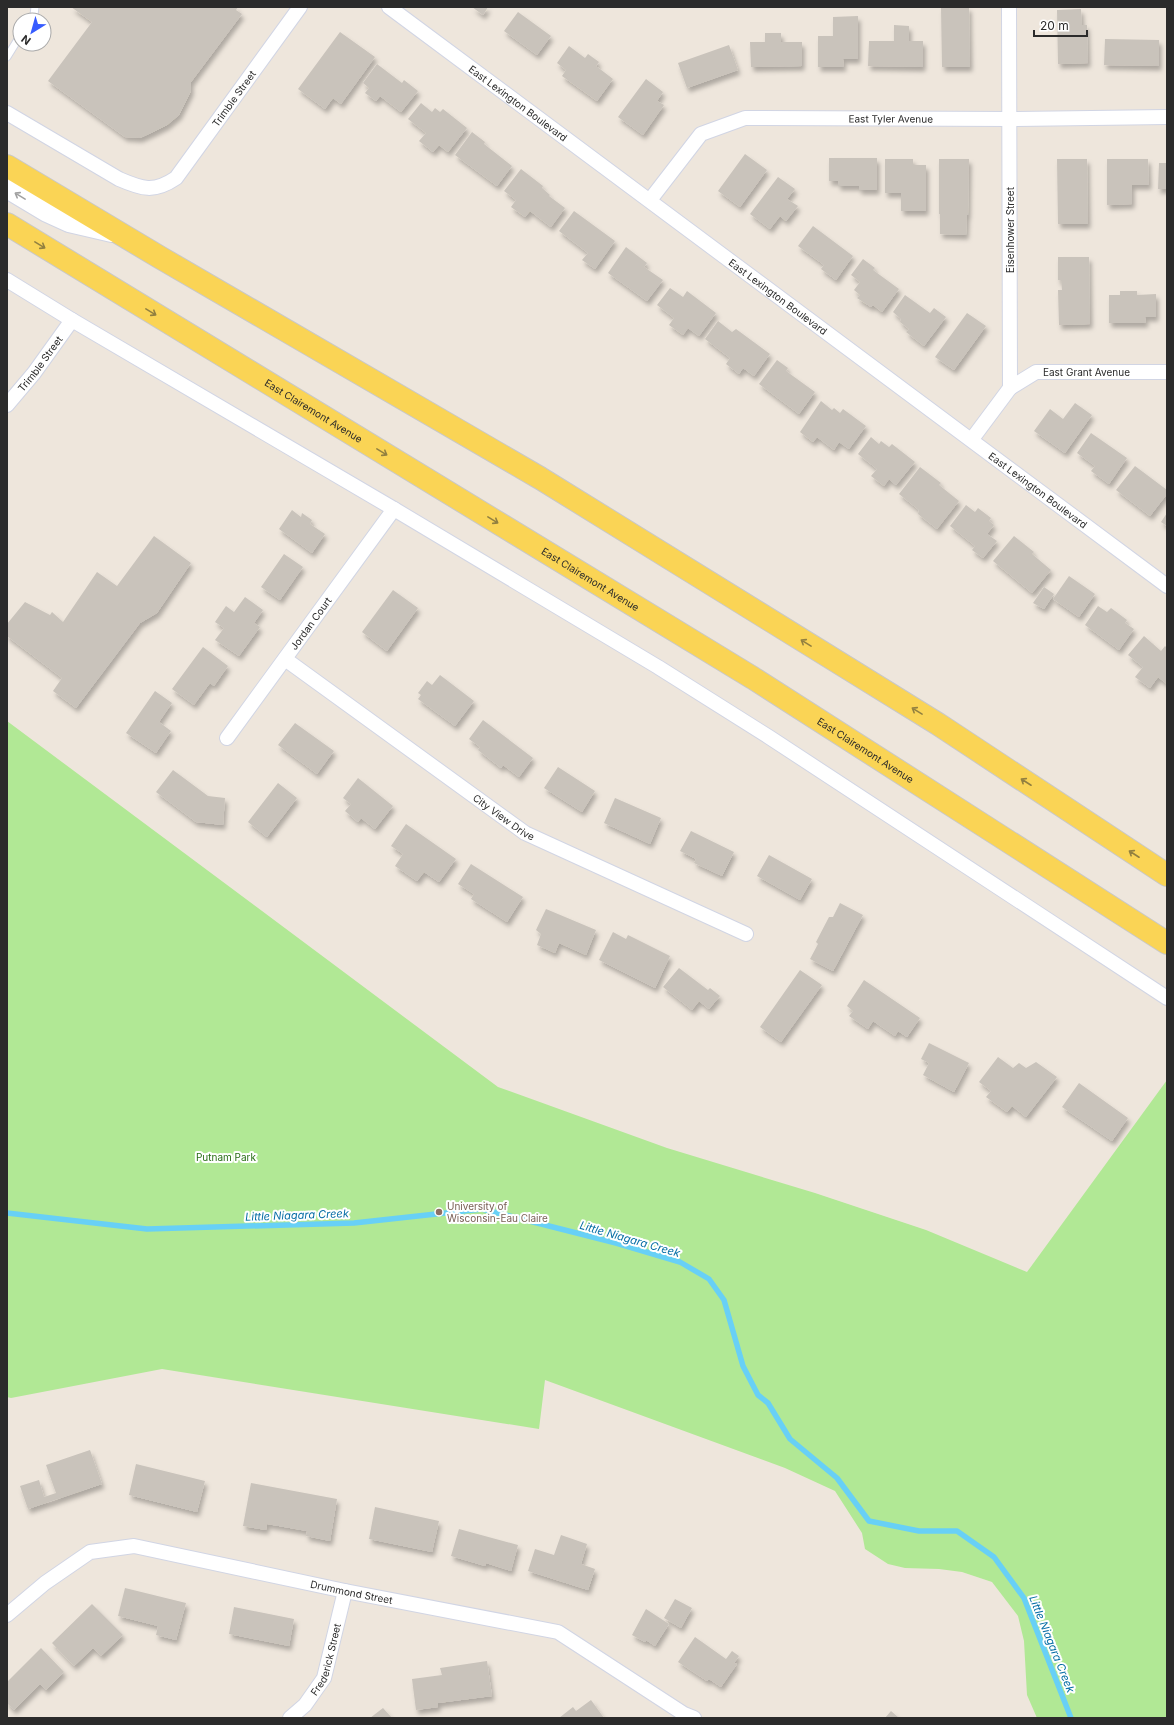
<svg xmlns="http://www.w3.org/2000/svg" width="1174" height="1725" viewBox="0 0 1174 1725" font-family="Inter,sans-serif">
  <style>
    .green { fill: #b1e895 }
    .lines { fill: none; stroke-linecap: round; stroke-linejoin: round }
    .stream { stroke: #68d0f6; stroke-width: 5.5 }
    .building { fill: #c9c3bb; filter: url(#shadow) }
    .lane-casing { stroke: #d1d5e4; stroke-width: 9 }
    .street-casing { stroke: #d1d5e4; stroke-width: 16 }
    .secondary-casing { stroke: #d1d5e4; stroke-width: 22 }
    .primary-casing { stroke: #c8c8c8; stroke-width: 24 }
    .lane { stroke: #fff; stroke-width: 7 }
    .street { stroke: #fff; stroke-width: 14 }
    .secondary { stroke: #fff; stroke-width: 20 }
    .primary { stroke: #fad455; stroke-width: 22 }
    .oneway { stroke: #a0a0a0 }
    .oneway2 { stroke: #928040 }
    .education-dot { fill: #8d6e63; stroke: #fff; stroke-width: 1.5 }
    .labels { text-anchor: middle; dominant-baseline: central; stroke-width: 4; stroke-linejoin: round; paint-order: stroke }
    .street-label { font-size: 10px; fill: #2b2b2b; stroke: #fff }
    .park-label { font-size: 10px; fill: #276d15; stroke: #fff }
    .education-label { font-size: 10px; fill: #785e54; stroke: #fff; text-anchor: start }
    .water-label { font-size: 11px; font-style: italic; fill: #056da5; stroke: #fff }
  </style>
  <defs>
    <filter id="shadow"><feDropShadow dx="2.5" dy="4.5" stdDeviation="2" flood-color="#0004"/></filter>
  </defs>
  <rect width="100%" height="100%" fill="#eee6dc"/>
  <path class="green" d="M 7,721 L 498,1087 L 667,1148 L 815,1193 L 926,1230 L 1027,1272 L 1167,1080 L 1167,1718 L 1037,1718 L 1027,1695 L 1024,1641 L 1018,1616 L 992,1582 L 962,1572 L 939,1569 L 905,1568 L 888,1564 L 865,1549 L 862,1533 L 835,1491 L 785,1468 L 545,1380 L 539,1429 L 162,1369 L 11,1398 L 7,1397 Z"/>
  <g class="lines">
    <path class="stream" d="M 7,1213 L 147,1229 L 354,1223 L 482,1209 L 616,1243 L 680,1262 L 709,1279 L 724,1300 L 743,1366 L 758,1395 L 768,1403 L 790,1439 L 837,1478 L 869,1521 L 919,1531 L 957,1531 L 994,1557 L 1024,1598 L 1071,1718"/>
  </g>
  <path class="building" d="M 71,7 L 238,7 L 236,10 L 242,14 L 191,82 L 191,91 L 179,115 L 167,125 L 153,132 L 140,138 L 125,137 L 48,81 L 92,22 Z
    M 472,7 L 488,7 L 483,15 Z
    M 941,7 L 969,7 L 970,67 L 942,67 Z
    M 1081,9 L 1082,25 L 1087,25 L 1088,63 L 1058,64 L 1057,10 Z
    M 518,12 L 551,36 L 537,55 L 504,31 Z
    M 858,16 L 858,59 L 843,59 L 844,67 L 818,67 L 818,36 L 833,36 L 833,17 Z
    M 894,25 L 909,26 L 909,41 L 923,41 L 923,67 L 868,66 L 869,41 L 894,41 Z
    M 340,32 L 375,57 L 341,104 L 333,98 L 325,109 L 298,89 Z
    M 765,33 L 781,33 L 781,42 L 802,42 L 802,66 L 751,67 L 750,42 L 765,42 Z
    M 1105,39 L 1159,40 L 1159,66 L 1104,65 Z
    M 729,45 L 738,70 L 687,88 L 678,63 Z
    M 569,46 L 585,58 L 588,54 L 599,62 L 596,66 L 613,79 L 597,101 L 562,76 L 566,70 L 557,63 Z
    M 377,64 L 402,83 L 404,80 L 418,91 L 401,112 L 380,96 L 376,101 L 365,93 L 369,88 L 363,83 Z
    M 646,79 L 663,92 L 657,101 L 664,105 L 643,135 L 618,117 Z
    M 421,103 L 432,112 L 435,108 L 440,112 L 443,109 L 467,128 L 448,152 L 439,145 L 433,152 L 419,141 L 426,133 L 408,119 Z
    M 472,132 L 485,142 L 484,144 L 512,166 L 497,186 L 455,155 Z
    M 745,154 L 767,170 L 740,207 L 718,191 Z
    M 829,158 L 877,158 L 877,190 L 859,190 L 859,186 L 838,186 L 838,181 L 829,181 Z
    M 885,159 L 913,159 L 913,165 L 926,165 L 926,211 L 901,211 L 901,193 L 885,193 Z
    M 939,159 L 969,159 L 968,215 L 967,215 L 966,235 L 940,234 L 940,214 L 939,214 Z
    M 1057,159 L 1087,159 L 1088,224 L 1058,224 Z
    M 1107,159 L 1148,159 L 1149,185 L 1132,185 L 1132,204 L 1107,205 Z
    M 1159,163 L 1167,163 L 1167,189 L 1158,189 Z
    M 521,169 L 543,186 L 542,188 L 550,195 L 549,196 L 565,208 L 551,227 L 530,211 L 525,217 L 511,207 L 516,200 L 504,191 Z
    M 778,177 L 795,189 L 787,199 L 798,206 L 786,221 L 780,216 L 770,229 L 750,214 Z
    M 574,211 L 615,241 L 595,269 L 582,260 L 588,253 L 559,231 Z
    M 813,226 L 853,256 L 836,280 L 821,269 L 824,265 L 798,246 Z
    M 626,247 L 647,263 L 644,267 L 663,280 L 647,301 L 608,273 Z
    M 1058,257 L 1089,257 L 1090,324 L 1059,325 L 1058,290 L 1062,290 L 1061,280 L 1058,280 Z
    M 863,259 L 875,268 L 873,270 L 899,289 L 882,312 L 873,305 L 871,307 L 857,298 L 860,295 L 854,290 L 860,282 L 851,275 Z
    M 670,288 L 683,297 L 687,291 L 716,313 L 699,336 L 688,328 L 683,335 L 669,325 L 674,318 L 657,305 Z
    M 1120,291 L 1137,291 L 1137,295 L 1156,294 L 1156,317 L 1145,317 L 1146,323 L 1109,323 L 1109,295 L 1120,295 Z
    M 905,295 L 930,313 L 934,308 L 946,317 L 924,346 L 906,332 L 909,329 L 900,322 L 901,319 L 893,312 Z
    M 967,313 L 986,326 L 954,370 L 935,357 Z
    M 718,321 L 732,332 L 736,329 L 770,354 L 754,376 L 743,368 L 739,374 L 726,364 L 730,358 L 705,339 Z
    M 777,360 L 788,368 L 786,371 L 815,392 L 799,414 L 759,384 Z
    M 821,401 L 832,410 L 834,408 L 840,413 L 843,409 L 866,426 L 849,449 L 839,442 L 834,450 L 817,437 L 813,442 L 800,432 Z
    M 1075,403 L 1092,415 L 1065,453 L 1034,431 L 1050,409 L 1063,419 Z
    M 1091,433 L 1127,458 L 1109,484 L 1091,471 L 1095,466 L 1077,453 Z
    M 871,437 L 879,444 L 881,441 L 889,447 L 892,444 L 915,462 L 896,485 L 889,479 L 884,486 L 871,476 L 877,469 L 858,454 Z
    M 1135,466 L 1167,490 L 1167,494 L 1150,516 L 1116,490 Z
    M 920,467 L 941,483 L 939,485 L 959,501 L 937,529 L 918,514 L 919,510 L 899,494 Z
    M 966,505 L 975,512 L 978,508 L 991,518 L 989,521 L 994,525 L 987,534 L 997,541 L 983,558 L 972,550 L 975,546 L 950,526 Z
    M 292,510 L 301,517 L 302,513 L 312,520 L 310,524 L 325,534 L 312,553 L 279,529 Z
    M 1167,513 L 1167,526 L 1161,522 Z
    M 154,536 L 191,563 L 157,613 L 140,623 L 76,708 L 53,691 L 62,678 L 7,636 L 7,624 L 25,602 L 50,615 L 52,612 L 63,622 L 97,572 L 117,586 Z
    M 1014,536 L 1034,552 L 1032,554 L 1051,570 L 1032,593 L 993,561 Z
    M 284,554 L 303,567 L 280,600 L 261,587 Z
    M 1069,576 L 1095,594 L 1079,617 L 1053,599 Z
    M 1044,587 L 1054,594 L 1044,609 L 1033,603 Z
    M 393,590 L 418,608 L 387,651 L 362,632 Z
    M 245,597 L 263,610 L 254,623 L 260,627 L 239,656 L 215,640 L 224,628 L 215,622 L 226,606 L 234,612 Z
    M 1098,606 L 1107,612 L 1111,608 L 1127,620 L 1125,623 L 1134,629 L 1119,650 L 1085,625 Z
    M 1144,636 L 1161,651 L 1165,646 L 1167,648 L 1167,684 L 1158,677 L 1150,688 L 1135,677 L 1143,667 L 1128,655 Z
    M 203,647 L 228,666 L 214,686 L 210,683 L 194,705 L 172,689 Z
    M 440,675 L 474,701 L 455,726 L 418,699 L 421,695 L 418,693 L 427,681 L 432,685 Z
    M 155,691 L 172,703 L 159,722 L 171,731 L 156,753 L 126,733 Z
    M 483,720 L 533,758 L 519,777 L 503,765 L 501,768 L 478,750 L 480,747 L 469,739 Z
    M 295,723 L 334,751 L 317,774 L 278,745 Z
    M 558,767 L 595,791 L 582,812 L 544,788 Z
    M 173,770 L 208,796 L 225,798 L 223,825 L 196,822 L 156,792 Z
    M 358,778 L 393,806 L 375,829 L 361,818 L 358,822 L 345,811 L 351,804 L 343,798 Z
    M 278,783 L 297,798 L 267,837 L 248,822 Z
    M 615,798 L 661,818 L 650,844 L 604,823 Z
    M 406,824 L 456,859 L 439,882 L 424,872 L 417,881 L 395,866 L 403,854 L 391,846 Z
    M 691,831 L 734,852 L 722,876 L 694,863 L 696,859 L 680,851 Z
    M 769,855 L 812,879 L 800,900 L 757,876 Z
    M 471,864 L 523,897 L 507,922 L 471,899 L 474,894 L 458,884 Z
    M 840,903 L 863,915 L 833,971 L 810,959 L 818,944 L 816,942 L 829,917 L 833,917 Z
    M 546,909 L 596,930 L 586,955 L 559,943 L 555,953 L 537,945 L 541,934 L 536,930 Z
    M 613,932 L 626,939 L 628,935 L 670,956 L 655,988 L 599,960 Z
    M 679,968 L 708,990 L 710,988 L 720,996 L 709,1009 L 699,1001 L 692,1010 L 663,987 Z
    M 800,970 L 822,985 L 781,1042 L 760,1027 Z
    M 864,980 L 920,1018 L 907,1037 L 898,1031 L 895,1036 L 873,1021 L 868,1029 L 849,1016 L 853,1011 L 847,1006 Z
    M 929,1043 L 969,1063 L 954,1092 L 923,1075 L 929,1063 L 921,1059 Z
    M 998,1057 L 1013,1068 L 1019,1063 L 1026,1068 L 1036,1062 L 1057,1077 L 1026,1117 L 1012,1106 L 1007,1112 L 986,1097 L 991,1091 L 979,1082 Z
    M 1079,1083 L 1128,1118 L 1112,1141 L 1062,1107 Z
    M 90,1450 L 102,1484 L 28,1509 L 20,1486 L 39,1480 L 44,1497 L 56,1493 L 46,1465 Z
    M 136,1464 L 205,1481 L 197,1512 L 129,1495 Z
    M 251,1483 L 337,1499 L 330,1541 L 306,1536 L 307,1531 L 267,1524 L 266,1530 L 243,1526 Z
    M 375,1507 L 439,1521 L 432,1552 L 369,1539 Z
    M 459,1529 L 518,1545 L 511,1571 L 486,1563 L 485,1566 L 451,1556 Z
    M 561,1535 L 587,1544 L 581,1564 L 595,1569 L 588,1590 L 528,1571 L 535,1549 L 554,1555 Z
    M 125,1588 L 186,1603 L 176,1640 L 156,1635 L 158,1626 L 118,1616 Z
    M 675,1599 L 692,1608 L 681,1628 L 664,1618 Z
    M 92,1604 L 123,1635 L 101,1656 L 93,1648 L 74,1666 L 52,1643 Z
    M 234,1607 L 294,1619 L 289,1646 L 229,1634 Z
    M 646,1609 L 669,1624 L 655,1646 L 646,1640 L 645,1642 L 632,1635 Z
    M 695,1637 L 726,1659 L 732,1651 L 739,1656 L 734,1663 L 737,1664 L 721,1687 L 709,1679 L 707,1681 L 678,1662 Z
    M 41,1648 L 64,1672 L 46,1690 L 40,1684 L 14,1710 L 7,1703 L 7,1682 Z
    M 487,1661 L 492,1696 L 438,1703 L 438,1707 L 416,1710 L 412,1679 L 442,1675 L 440,1668 Z
    M 591,1700 L 604,1718 L 559,1718 L 573,1707 L 576,1711 Z
    M 383,1708 L 392,1718 L 370,1718 Z
    M 891,1711 L 899,1718 L 885,1718 Z"/>
  <g class="lines">
    <defs>
      <path id="lane" d="M 30,20 L 34,15 L 35,7
        M 7,57 L 20,36"/>
      <g id="street">
        <path id="s1" d="M 389,7 L 1167,586"/>
        <path id="s2" d="M 7,113 L 119,179 C 142,189 154,193 176,178 L 300,7"/>
        <path id="s3" d="M 650,200 L 701,134 L 745,118 L 1010,119 L 1167,117"/>
        <path d="M 7,280 L 72,320 L 394,509 L 658,667 L 769,737 L 1167,998"/>
        <path id="s4" d="M 1010,388 L 1036,372 L 1167,372"/>
        <path id="s5" d="M 7,405 L 34,373 L 72,320"/>
        <path d="M 972,439 L 1010,388 L 1009,7"/>
        <path id="s6" d="M 285,659 L 525,833 L 746,934"/>
        <path id="s7" d="M 227,738 L 394,509"/>
        <path id="s8" d="M 7,1615 L 45,1583 L 90,1552 L 134,1546 L 345,1591 L 558,1632 L 684,1714 L 694,1718"/>
        <path id="s9" d="M 290,1718 L 305,1705 L 324,1678 L 345,1591"/>
      </g>
      <path id="secondary" d="M 7,188 L 47,212 L 69,222 L 112,232"/>
      <g id="primary">
        <path d="M 7,166 L 161,258 L 540,478 L 938,724 L 1167,875"/>
        <path id="s10" d="M 7,224 L 753,678 L 1167,943"/>
      </g>
    </defs>
    <use href="#lane" class="lane-casing"/>
    <use href="#street" class="street-casing"/>
    <use href="#secondary" class="secondary-casing"/>
    <use href="#primary" class="primary-casing"/>
    <use href="#lane" class="lane"/>
    <use href="#street" class="street"/>
    <use href="#secondary" class="secondary"/>
    <use href="#primary" class="primary"/>
  </g>
  <defs><path id="oneway-shaft" d="M-6 0H5M1.5-3L5.5 0L1.5 3" fill="none" stroke-width="1.6" stroke-linecap="round" stroke-linejoin="round"/></defs>
  <use class="oneway" href="#oneway-shaft" transform="translate(20 196) rotate(-149)"/>
  <g class="oneway2">
    <use href="#oneway-shaft" transform="translate(40 245) rotate(31)"/>
    <use href="#oneway-shaft" transform="translate(151 312) rotate(31)"/>
    <use href="#oneway-shaft" transform="translate(382 452) rotate(31)"/>
    <use href="#oneway-shaft" transform="translate(493 520) rotate(31)"/>
    <use href="#oneway-shaft" transform="translate(806 643) rotate(-148)"/>
    <use href="#oneway-shaft" transform="translate(917 711) rotate(-148)"/>
    <use href="#oneway-shaft" transform="translate(1026 782) rotate(-147)"/>
    <use href="#oneway-shaft" transform="translate(1134 854) rotate(-147)"/>
  </g>
  <circle class="education-dot" cx="439" cy="1212" r="4"/>
  <g class="labels">
    <g class="street-label">
      <text stroke="none"><textPath href="#s2" startOffset="289">Trimble Street</textPath></text>
      <text stroke="none"><textPath href="#s1" startOffset="161">East Lexington Boulevard</textPath></text>
      <text stroke="none"><textPath href="#s3" startOffset="276">East Tyler Avenue</textPath></text>
      <text transform="translate(1010 230) rotate(-90)">Eisenhower Street</text>
      <text stroke="none"><textPath href="#s1" startOffset="485">East Lexington Boulevard</textPath></text>
      <text stroke="none"><textPath href="#s5" startOffset="53">Trimble Street</textPath></text>
      <text stroke="none"><textPath href="#s4" startOffset="81">East Grant Avenue</textPath></text>
      <text stroke="none"><textPath href="#s10" startOffset="359">East Clairemont Avenue</textPath></text>
      <text stroke="none"><textPath href="#s1" startOffset="809">East Lexington Boulevard</textPath></text>
      <text stroke="none"><textPath href="#s10" startOffset="683">East Clairemont Avenue</textPath></text>
      <text stroke="none"><textPath href="#s7" startOffset="142">Jordan Court</textPath></text>
      <text stroke="none"><textPath href="#s10" startOffset="1007">East Clairemont Avenue</textPath></text>
      <text stroke="none"><textPath href="#s6" startOffset="270">City View Drive</textPath></text>
      <text stroke="none"><textPath href="#s8" startOffset="371">Drummond Street</textPath></text>
      <text stroke="none"><textPath href="#s9" startOffset="71">Frederick Street</textPath></text>
    </g>
    <g class="park-label">
      <text x="226" y="1157">Putnam Park</text>
    </g>
    <g class="education-label">
      <text x="447" y="1206">University of<tspan x="447" dy="12">Wisconsin-Eau Claire</tspan></text>
    </g>
    <g class="water-label">
      <text transform="translate(297 1215) rotate(-2)">Little Niagara Creek</text>
      <text transform="translate(630 1239) rotate(16)">Little Niagara Creek</text>
      <text transform="translate(1052 1644) rotate(68)">Little Niagara Creek</text>
    </g>
  </g>
  <rect width="1174" height="1725" fill="none" stroke="#2b2b2b" stroke-width="16"/>
  <g transform="translate(32 32) rotate(217)"><circle r="19" fill="#ffffff" stroke="#aaaaaa"/>
  <path d="M0-3L7 15L0 10L-7 15Z" fill="#375cff"/>
  <text y="-6" font-size="11" font-weight="bold" text-anchor="middle" fill="#2b2b2b">N</text>
  </g>
  <path d="M1034 30v6h53v-6" fill="none" stroke="#2b2b2b" stroke-width="2"/>
  <text x="1040" y="30" font-size="12" fill="#2b2b2b" stroke="#ffffff" stroke-width="3" paint-order="stroke">20 m</text>
</svg>
